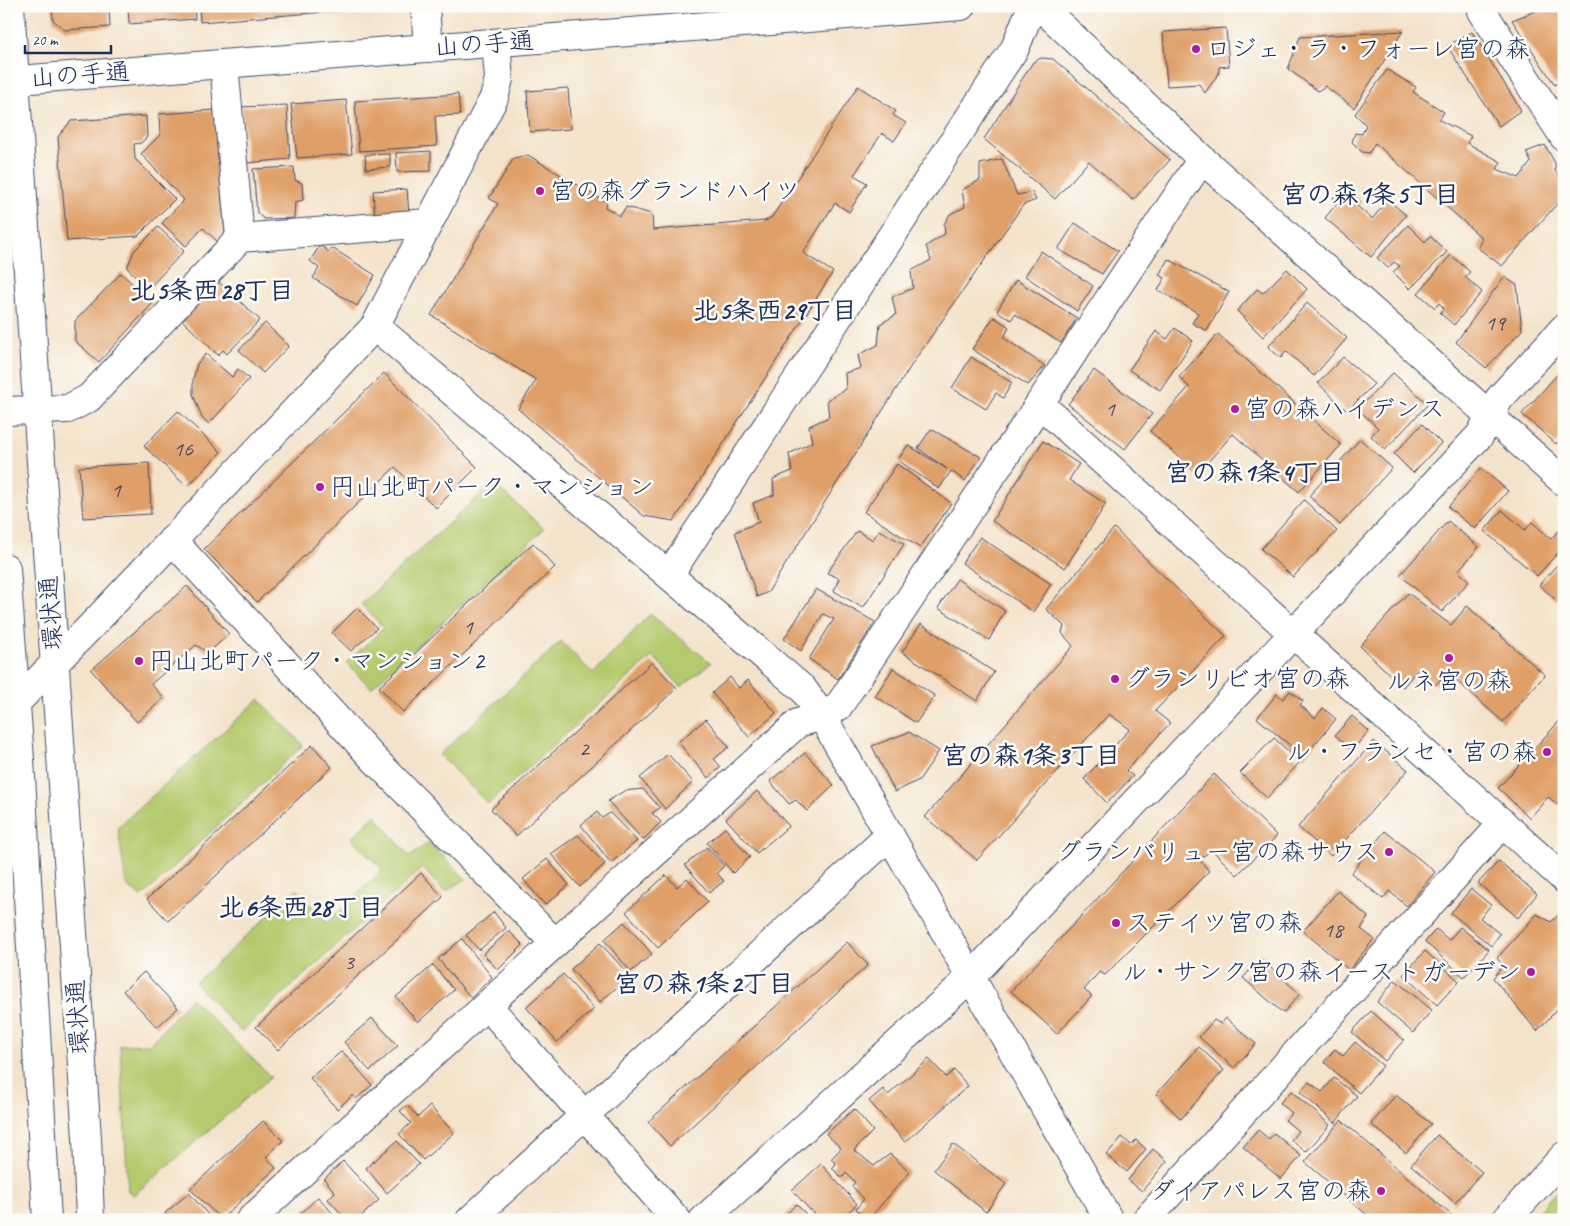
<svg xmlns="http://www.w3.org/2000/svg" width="1570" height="1226" viewBox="0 0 1570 1226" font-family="Caveat,'Klee One',sans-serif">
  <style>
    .green { fill: #b5ca6e; stroke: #687c66 }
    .building { fill: #df9f67 }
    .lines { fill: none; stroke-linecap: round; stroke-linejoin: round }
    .minor-casing { stroke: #3c4a6e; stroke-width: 30 }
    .major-casing { stroke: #3c4a6e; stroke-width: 30 }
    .minor { stroke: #fff; stroke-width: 28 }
    .major { stroke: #fff; stroke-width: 28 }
    .poi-dot { fill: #b5179e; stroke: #fdfcf7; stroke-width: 2 }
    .labels { text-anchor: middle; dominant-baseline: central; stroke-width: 5; stroke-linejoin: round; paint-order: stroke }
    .number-label { font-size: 22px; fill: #4c4b60 }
    .street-label { font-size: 25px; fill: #1b2f5e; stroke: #fdfcf7 }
    .poi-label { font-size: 25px; fill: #1b2f5e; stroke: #fdfcf7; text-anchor: start }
    .neighbourhood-label { font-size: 26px; font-weight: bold; fill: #1b2f5e; stroke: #fdfcf7 }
  </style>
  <rect width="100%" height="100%" fill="#fdfcf7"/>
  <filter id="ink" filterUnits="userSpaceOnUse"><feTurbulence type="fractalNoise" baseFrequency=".02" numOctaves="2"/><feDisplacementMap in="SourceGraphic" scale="10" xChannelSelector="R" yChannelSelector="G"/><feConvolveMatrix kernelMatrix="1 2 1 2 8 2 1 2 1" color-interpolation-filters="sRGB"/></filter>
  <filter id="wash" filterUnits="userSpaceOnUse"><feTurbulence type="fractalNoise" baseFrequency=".0096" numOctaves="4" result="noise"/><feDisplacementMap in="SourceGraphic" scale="20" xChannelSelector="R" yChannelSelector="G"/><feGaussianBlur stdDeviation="1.12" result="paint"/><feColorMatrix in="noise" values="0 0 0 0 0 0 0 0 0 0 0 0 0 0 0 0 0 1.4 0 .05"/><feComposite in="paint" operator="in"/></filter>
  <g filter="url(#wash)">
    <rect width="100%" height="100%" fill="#f4e3cb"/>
    <path class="green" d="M 493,483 L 544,529 L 371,688 L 346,663 L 384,628 L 361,604 Z
      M 650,614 L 711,663 L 681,687 L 653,656 L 488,804 L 439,755 L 561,641 L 593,674 Z
      M 259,699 L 303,745 L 142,897 L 126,886 L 118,827 Z
      M 375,815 L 410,857 L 429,842 L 466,879 L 445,892 L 422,868 L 241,1032 L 195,983 L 297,889 L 327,923 L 383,870 L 351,838 Z
      M 191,998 L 271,1077 L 134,1195 L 128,1191 L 120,1045 L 150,1044 Z
      M 1564,1183 L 1564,1220 L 1530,1220 Z"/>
    <g id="blocks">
      <path class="building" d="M 52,6 L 109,6 L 110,27 L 65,30 L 53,20 Z
        M 128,6 L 194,6 L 195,19 L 129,24 Z
        M 199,6 L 375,6 L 375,8 L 200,22 Z
        M 1549,6 L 1564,6 L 1564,77 L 1555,85 L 1512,20 Z
        M 1226,28 L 1229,66 L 1219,67 L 1219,73 L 1205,93 L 1199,84 L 1167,86 L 1163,32 Z
        M 1403,31 L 1354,108 L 1325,86 L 1318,91 L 1288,69 L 1300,37 Z
        M 1472,32 L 1521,110 L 1499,126 L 1447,46 Z
        M 1041,58 L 1053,59 L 1170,160 L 1133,200 L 1089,161 L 1055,199 L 984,139 L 1033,62 Z
        M 1387,70 L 1416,87 L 1413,92 L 1444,112 L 1439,120 L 1471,136 L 1467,143 L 1501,162 L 1497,169 L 1519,178 L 1531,162 L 1526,152 L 1545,145 L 1555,163 L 1555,171 L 1564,182 L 1564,196 L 1502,266 L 1478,248 L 1482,238 L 1375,143 L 1369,153 L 1362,152 L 1352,142 L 1355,133 L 1362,134 L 1366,125 L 1355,114 Z
        M 858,86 L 896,111 L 893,115 L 906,123 L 894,141 L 882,133 L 854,175 L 867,183 L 849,212 L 835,203 L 803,253 L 833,272 L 674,521 L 644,516 L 518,409 L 536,380 L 431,315 L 498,204 L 489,198 L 514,158 L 528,155 L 607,203 L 605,207 L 620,216 L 626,207 L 652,214 L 653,230 L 765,221 L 772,217 Z
        M 568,88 L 571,129 L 530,132 L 527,91 Z
        M 458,94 L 460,115 L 435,116 L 437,146 L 359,151 L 355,101 Z
        M 346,100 L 352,154 L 297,158 L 291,104 Z
        M 287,105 L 290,159 L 247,163 L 242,107 Z
        M 214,110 L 225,233 L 217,241 L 203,228 L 186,246 L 162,223 L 184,200 L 141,154 L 160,135 L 159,114 Z
        M 146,116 L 147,137 L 141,143 L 134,144 L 135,159 L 175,199 L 138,236 L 67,241 L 58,137 L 71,121 Z
        M 431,151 L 431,171 L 397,172 L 396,153 Z
        M 390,154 L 390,167 L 366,169 L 365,155 Z
        M 1002,159 L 1017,195 L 1032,192 L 1036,200 L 1023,205 L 914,361 L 768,592 L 757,597 L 735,532 L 759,522 L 753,503 L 774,495 L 773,479 L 792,471 L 789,454 L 812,442 L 809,426 L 829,417 L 827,400 L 846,389 L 845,373 L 861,368 L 858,355 L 878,345 L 880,324 L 896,315 L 892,297 L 913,288 L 911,271 L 931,260 L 926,246 L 945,234 L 944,224 L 950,214 L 965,207 L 962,190 L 980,180 L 980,164 Z
        M 294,167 L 295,180 L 302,183 L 303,200 L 295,202 L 294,218 L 264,219 L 257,213 L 253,169 Z
        M 1342,187 L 1361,202 L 1357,206 L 1372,219 L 1388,200 L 1406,215 L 1371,257 L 1325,218 L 1338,202 L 1333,198 Z
        M 407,189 L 409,215 L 375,217 L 373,191 Z
        M 1075,223 L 1118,251 L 1102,274 L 1058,249 Z
        M 1408,225 L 1425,242 L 1430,236 L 1447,252 L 1410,289 L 1393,272 L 1400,266 L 1394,262 L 1388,268 L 1377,258 Z
        M 158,227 L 184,251 L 149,288 L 127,268 L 134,251 Z
        M 320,245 L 329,252 L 332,248 L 375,275 L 357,306 L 313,278 L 319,268 L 310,261 Z
        M 1041,251 L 1093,286 L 1077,311 L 1025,276 Z
        M 1451,255 L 1470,272 L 1465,277 L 1482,292 L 1454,325 L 1440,313 L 1444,308 L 1439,303 L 1435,308 L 1418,293 Z
        M 1168,259 L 1229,292 L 1207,331 L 1192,323 L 1198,313 L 1158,290 L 1165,278 L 1159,275 Z
        M 1287,269 L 1307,289 L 1263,337 L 1237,311 L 1257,289 L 1263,293 Z
        M 121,273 L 153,303 L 99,362 L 75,341 L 75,321 Z
        M 1504,277 L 1517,285 L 1522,330 L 1486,368 L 1456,342 Z
        M 1016,280 L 1077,318 L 1061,343 L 1015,314 L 1011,320 L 997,311 Z
        M 218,281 L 260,320 L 227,354 L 223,350 L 218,355 L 182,320 Z
        M 1307,303 L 1347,338 L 1314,376 L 1286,351 L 1281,358 L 1268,347 Z
        M 994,317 L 1009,327 L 1004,338 L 1045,366 L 1028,385 L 972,349 Z
        M 265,323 L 289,346 L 263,373 L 239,350 Z
        M 1175,328 L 1193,341 L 1160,390 L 1129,370 L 1156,331 L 1167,339 Z
        M 1218,334 L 1341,445 L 1299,492 L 1233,434 L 1197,474 L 1150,431 L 1189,387 L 1179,377 Z
        M 206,354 L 232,377 L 238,369 L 249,379 L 209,424 L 202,418 L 193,394 L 193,379 L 197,364 Z
        M 971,357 L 1012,383 L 1003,398 L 996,393 L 986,409 L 952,388 Z
        M 1343,357 L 1374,384 L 1347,411 L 1318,383 Z
        M 1564,367 L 1564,435 L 1556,444 L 1522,414 Z
        M 1094,370 L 1152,414 L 1125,449 L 1068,404 Z
        M 384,373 L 477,467 L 436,508 L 395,467 L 257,602 L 204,549 Z
        M 1393,373 L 1428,404 L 1385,450 L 1371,436 L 1378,428 L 1358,409 Z
        M 178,411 L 221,452 L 187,487 L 144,446 Z
        M 1422,424 L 1441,443 L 1413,473 L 1394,454 Z
        M 931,429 L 981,457 L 965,481 L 951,471 L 939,489 L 898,460 L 908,445 L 947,469 L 918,448 Z
        M 1360,439 L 1392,468 L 1340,525 L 1309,496 Z
        M 1043,441 L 1079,464 L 1069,480 L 1106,504 L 1065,568 L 992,521 Z
        M 149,463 L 151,514 L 83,518 L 79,467 Z
        M 897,464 L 951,503 L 920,548 L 864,512 Z
        M 1481,468 L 1508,491 L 1475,529 L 1448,507 Z
        M 1304,500 L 1337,531 L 1293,577 L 1261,549 Z
        M 1502,510 L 1525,530 L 1532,522 L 1551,539 L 1564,525 L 1560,522 L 1564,518 L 1564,546 L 1537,576 L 1484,531 Z
        M 1448,521 L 1479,547 L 1458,571 L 1469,581 L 1442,612 L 1400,575 Z
        M 1114,528 L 1226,636 L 1155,711 L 1170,723 L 1126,771 L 1133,776 L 1107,803 L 1084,779 L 1130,729 L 1109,714 L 977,860 L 925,817 L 1073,646 L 1062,633 L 1064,626 L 1046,609 Z
        M 879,530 L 904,544 L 863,608 L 834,591 L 839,578 L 827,573 L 857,531 L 873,540 Z
        M 980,537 L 1051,584 L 1033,612 L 962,563 Z
        M 533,543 L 555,567 L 403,712 L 379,687 Z
        M 1564,557 L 1564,592 L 1556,600 L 1539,585 Z
        M 957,579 L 1005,611 L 989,640 L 938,608 Z
        M 187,586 L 229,634 L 208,653 L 196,645 L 151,684 L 164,698 L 137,722 L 91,670 Z
        M 816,589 L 875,622 L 838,679 L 809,659 L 834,619 L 823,614 L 801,651 L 784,639 Z
        M 1408,593 L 1451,625 L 1467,606 L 1545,675 L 1503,722 L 1448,673 L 1435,685 L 1418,669 L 1403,687 L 1360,646 Z
        M 357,608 L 377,628 L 351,651 L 332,633 Z
        M 921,624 L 994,672 L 977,701 L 902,652 Z
        M 652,662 L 677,688 L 516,836 L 491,809 Z
        M 893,668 L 935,696 L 916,723 L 875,696 Z
        M 730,677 L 739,688 L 748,680 L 776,713 L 749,737 L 712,693 Z
        M 1290,691 L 1303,701 L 1300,705 L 1315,718 L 1323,708 L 1336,719 L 1304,757 L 1257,718 L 1277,694 L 1283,699 Z
        M 1352,716 L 1369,731 L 1352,750 L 1335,735 Z
        M 1564,716 L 1564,799 L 1558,805 L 1548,797 L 1530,818 L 1498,788 Z
        M 706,719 L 729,747 L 714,759 L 721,767 L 708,778 L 678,742 Z
        M 909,732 L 939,751 L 919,780 L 895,792 L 872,746 Z
        M 1274,738 L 1300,762 L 1267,798 L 1240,773 Z
        M 1374,741 L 1408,770 L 1331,856 L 1298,827 Z
        M 312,745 L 332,767 L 168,921 L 147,899 Z
        M 805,753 L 834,785 L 807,811 L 796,800 L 789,804 L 770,781 Z
        M 668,754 L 693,782 L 665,809 L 640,778 Z
        M 1214,774 L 1277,836 L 1237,875 L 1212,850 L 1199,859 L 1209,871 L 1105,975 L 1099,972 L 1084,990 L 1092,996 L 1057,1034 L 1011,991 Z
        M 643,789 L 660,808 L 652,813 L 661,822 L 643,840 L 608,801 L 624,791 Z
        M 757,791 L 789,826 L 757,853 L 726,819 Z
        M 597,812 L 602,818 L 610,813 L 637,841 L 611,863 L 581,825 Z
        M 725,828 L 750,857 L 733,873 L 707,843 Z
        M 1385,831 L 1435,872 L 1407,906 L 1389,891 L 1383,899 L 1351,873 Z
        M 578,835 L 605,864 L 580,887 L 551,854 Z
        M 707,847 L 724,866 L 717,873 L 724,881 L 709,893 L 685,865 Z
        M 547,859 L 569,885 L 545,905 L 523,879 Z
        M 1499,861 L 1537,894 L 1518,918 L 1478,883 Z
        M 421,873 L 443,897 L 278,1050 L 256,1027 Z
        M 666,875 L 677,887 L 687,878 L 708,902 L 658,948 L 626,912 Z
        M 1471,889 L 1491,905 L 1480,918 L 1500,934 L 1491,946 L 1451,913 Z
        M 1338,891 L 1368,917 L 1361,929 L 1374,939 L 1349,970 L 1303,931 Z
        M 1564,910 L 1564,1002 L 1537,1031 L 1493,978 L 1503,966 L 1497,958 L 1537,914 L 1551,922 Z
        M 494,912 L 506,928 L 479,950 L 466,935 Z
        M 624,922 L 652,954 L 631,972 L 604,940 Z
        M 1460,927 L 1489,950 L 1464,977 L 1425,942 L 1436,929 L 1449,940 Z
        M 509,931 L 523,945 L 498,970 L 483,954 Z
        M 462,939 L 492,977 L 471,998 L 438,959 Z
        M 847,942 L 868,965 L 670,1146 L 648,1122 Z
        M 600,943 L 630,976 L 600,1002 L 571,969 Z
        M 1425,951 L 1459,981 L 1437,1005 L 1403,975 Z
        M 1260,958 L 1300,994 L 1283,1013 L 1243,978 Z
        M 433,965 L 454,990 L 418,1022 L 396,997 Z
        M 144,972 L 178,1008 L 157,1027 L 123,991 Z
        M 563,974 L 594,1009 L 557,1042 L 526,1007 Z
        M 1395,980 L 1432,1010 L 1413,1033 L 1377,1002 Z
        M 1371,1011 L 1404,1040 L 1385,1061 L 1352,1032 Z
        M 372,1018 L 398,1046 L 370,1071 L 344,1042 Z
        M 1226,1018 L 1256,1044 L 1234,1068 L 1199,1037 L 1214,1020 L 1221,1024 Z
        M 1355,1042 L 1383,1066 L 1359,1093 L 1324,1062 L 1335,1049 L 1343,1056 Z
        M 1199,1047 L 1224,1070 L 1181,1119 L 1156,1094 Z
        M 342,1051 L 372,1085 L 356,1099 L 353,1095 L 337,1109 L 310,1078 Z
        M 929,1059 L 946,1077 L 954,1070 L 968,1086 L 905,1142 L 869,1101 L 883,1089 L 888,1095 Z
        M 1334,1078 L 1357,1096 L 1335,1123 L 1300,1092 L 1309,1082 L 1322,1092 Z
        M 1291,1091 L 1330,1125 L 1306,1152 L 1291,1140 L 1298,1131 L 1285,1120 L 1292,1113 L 1280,1103 Z
        M 1396,1095 L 1431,1124 L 1406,1153 L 1371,1124 Z
        M 407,1105 L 418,1117 L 430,1106 L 454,1133 L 423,1160 L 399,1134 L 411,1123 L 400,1111 Z
        M 854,1109 L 873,1131 L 854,1150 L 874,1166 L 890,1154 L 910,1172 L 868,1220 L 856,1209 L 864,1199 L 852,1186 L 855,1182 L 846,1173 L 842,1178 L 832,1168 L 836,1164 L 831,1159 L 841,1148 L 826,1134 Z
        M 1341,1120 L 1457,1220 L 1373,1220 L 1305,1162 Z
        M 263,1121 L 283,1141 L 266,1157 L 276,1168 L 221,1219 L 190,1189 Z
        M 1258,1130 L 1269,1139 L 1274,1133 L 1301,1156 L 1281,1179 L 1243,1147 Z
        M 1437,1135 L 1482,1172 L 1455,1203 L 1411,1165 Z
        M 1122,1137 L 1131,1145 L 1136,1140 L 1146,1149 L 1127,1172 L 1106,1155 Z
        M 397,1141 L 419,1164 L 387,1193 L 366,1168 Z
        M 953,1144 L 1006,1184 L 986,1212 L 934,1170 Z
        M 1153,1149 L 1167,1161 L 1142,1191 L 1128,1180 Z
        M 343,1161 L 379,1200 L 357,1220 L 347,1220 L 328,1199 L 335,1192 L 324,1179 Z
        M 821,1164 L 857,1204 L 840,1220 L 819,1220 L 792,1190 Z
        M 189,1193 L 213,1220 L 170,1220 L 165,1213 Z
        M 318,1197 L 339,1220 L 294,1220 Z
        M 796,1204 L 812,1220 L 781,1220 Z"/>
    </g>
  </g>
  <g filter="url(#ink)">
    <use href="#blocks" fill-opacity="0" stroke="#3c4a6e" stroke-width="1"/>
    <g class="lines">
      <defs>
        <path id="minor" d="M 10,6 L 87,1138 L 90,1220
          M 425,6 L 428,48
          M 1040,6 L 1202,159 L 1564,482
          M 1482,6 L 1482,11 L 1564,137
          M 240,238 L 428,223
          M 375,326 L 803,689 L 822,716 L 1109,1220
          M 1040,404 L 1564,879
          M 6,411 L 68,409 L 89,398 L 240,238 L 224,64
          M 172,540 L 373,758 L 555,943
          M 6,568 L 20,760 L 47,1220
          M 669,575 L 1015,48 L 1032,6
          M 6,713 L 96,621 L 375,326 L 494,98 L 499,79 L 496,43
          M 487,1005 L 677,1220
          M 250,1220 L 798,723 L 822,716 L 838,707 L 1202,159
          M 470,1220 L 890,835
          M 703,1220 L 970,978 L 1480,435 L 1499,399 L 1564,328
          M 1146,1220 L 1503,823
          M 1506,1220 L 1564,1156"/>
        <path id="major" d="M 6,81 L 961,6"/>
      </defs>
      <use href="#minor" class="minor-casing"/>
      <use href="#major" class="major-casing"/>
      <use href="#minor" class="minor"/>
      <use href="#major" class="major"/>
    </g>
  </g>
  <g class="poi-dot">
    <circle cx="1196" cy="49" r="5"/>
    <circle cx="540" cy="191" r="5"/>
    <circle cx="1235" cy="409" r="5"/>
    <circle cx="320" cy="487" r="5"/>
    <circle cx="1449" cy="658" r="5"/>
    <circle cx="139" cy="661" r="5"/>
    <circle cx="1115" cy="679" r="5"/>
    <circle cx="1547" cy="752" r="5"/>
    <circle cx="1389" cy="852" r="5"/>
    <circle cx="1116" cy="923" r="5"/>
    <circle cx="1531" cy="972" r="5"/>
    <circle cx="1381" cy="1191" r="5"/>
  </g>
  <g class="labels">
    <g class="number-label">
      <text x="1495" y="323">19</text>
      <text x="1110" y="409">1</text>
      <text x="183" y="449">16</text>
      <text x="116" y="490">1</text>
      <text x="468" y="627">1</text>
      <text x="584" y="749">2</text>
      <text x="1333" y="930">18</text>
      <text x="349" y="962">3</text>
    </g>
    <g class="street-label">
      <text transform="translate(484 44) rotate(-4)">山の手通</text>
      <text transform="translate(80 75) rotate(-4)">山の手通</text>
      <text transform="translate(51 613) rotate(-94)">環状通</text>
      <text transform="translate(78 1017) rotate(-94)">環状通</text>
    </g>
    <g class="poi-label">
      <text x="1206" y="49">ロジェ・ラ・フォーレ宮の森</text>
      <text x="550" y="191">宮の森グランドハイツ</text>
      <text x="1245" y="409">宮の森ハイデンス</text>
      <text x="330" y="487">円山北町パーク・マンション</text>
      <text x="149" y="661">円山北町パーク・マンション2</text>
      <text x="1125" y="679">グランリビオ宮の森</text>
      <text x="1449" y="681" text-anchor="middle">ルネ宮の森</text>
      <text x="1537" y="752" text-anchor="end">ル・フランセ・宮の森</text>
      <text x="1379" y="852" text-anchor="end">グランバリュー宮の森サウス</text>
      <text x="1126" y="923">ステイツ宮の森</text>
      <text x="1521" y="972" text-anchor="end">ル・サンク宮の森イーストガーデン</text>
      <text x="1371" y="1191" text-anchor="end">ダイアパレス宮の森</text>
    </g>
    <g class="neighbourhood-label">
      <text x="1370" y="194">宮の森1条5丁目</text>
      <text x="212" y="290">北5条西28丁目</text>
      <text x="775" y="310">北5条西29丁目</text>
      <text x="1255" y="472">宮の森1条4丁目</text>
      <text x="1031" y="755">宮の森1条3丁目</text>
      <text x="301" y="907">北6条西28丁目</text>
      <text x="704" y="983">宮の森1条2丁目</text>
    </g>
  </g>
  <rect width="1570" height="1226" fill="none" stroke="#fdfcf7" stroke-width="25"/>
  <path d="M25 45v8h86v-8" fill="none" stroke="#1b2f5e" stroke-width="2.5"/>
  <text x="32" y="45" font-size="15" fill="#1b2f5e" stroke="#fdfcf7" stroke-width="4" paint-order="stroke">20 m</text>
</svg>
